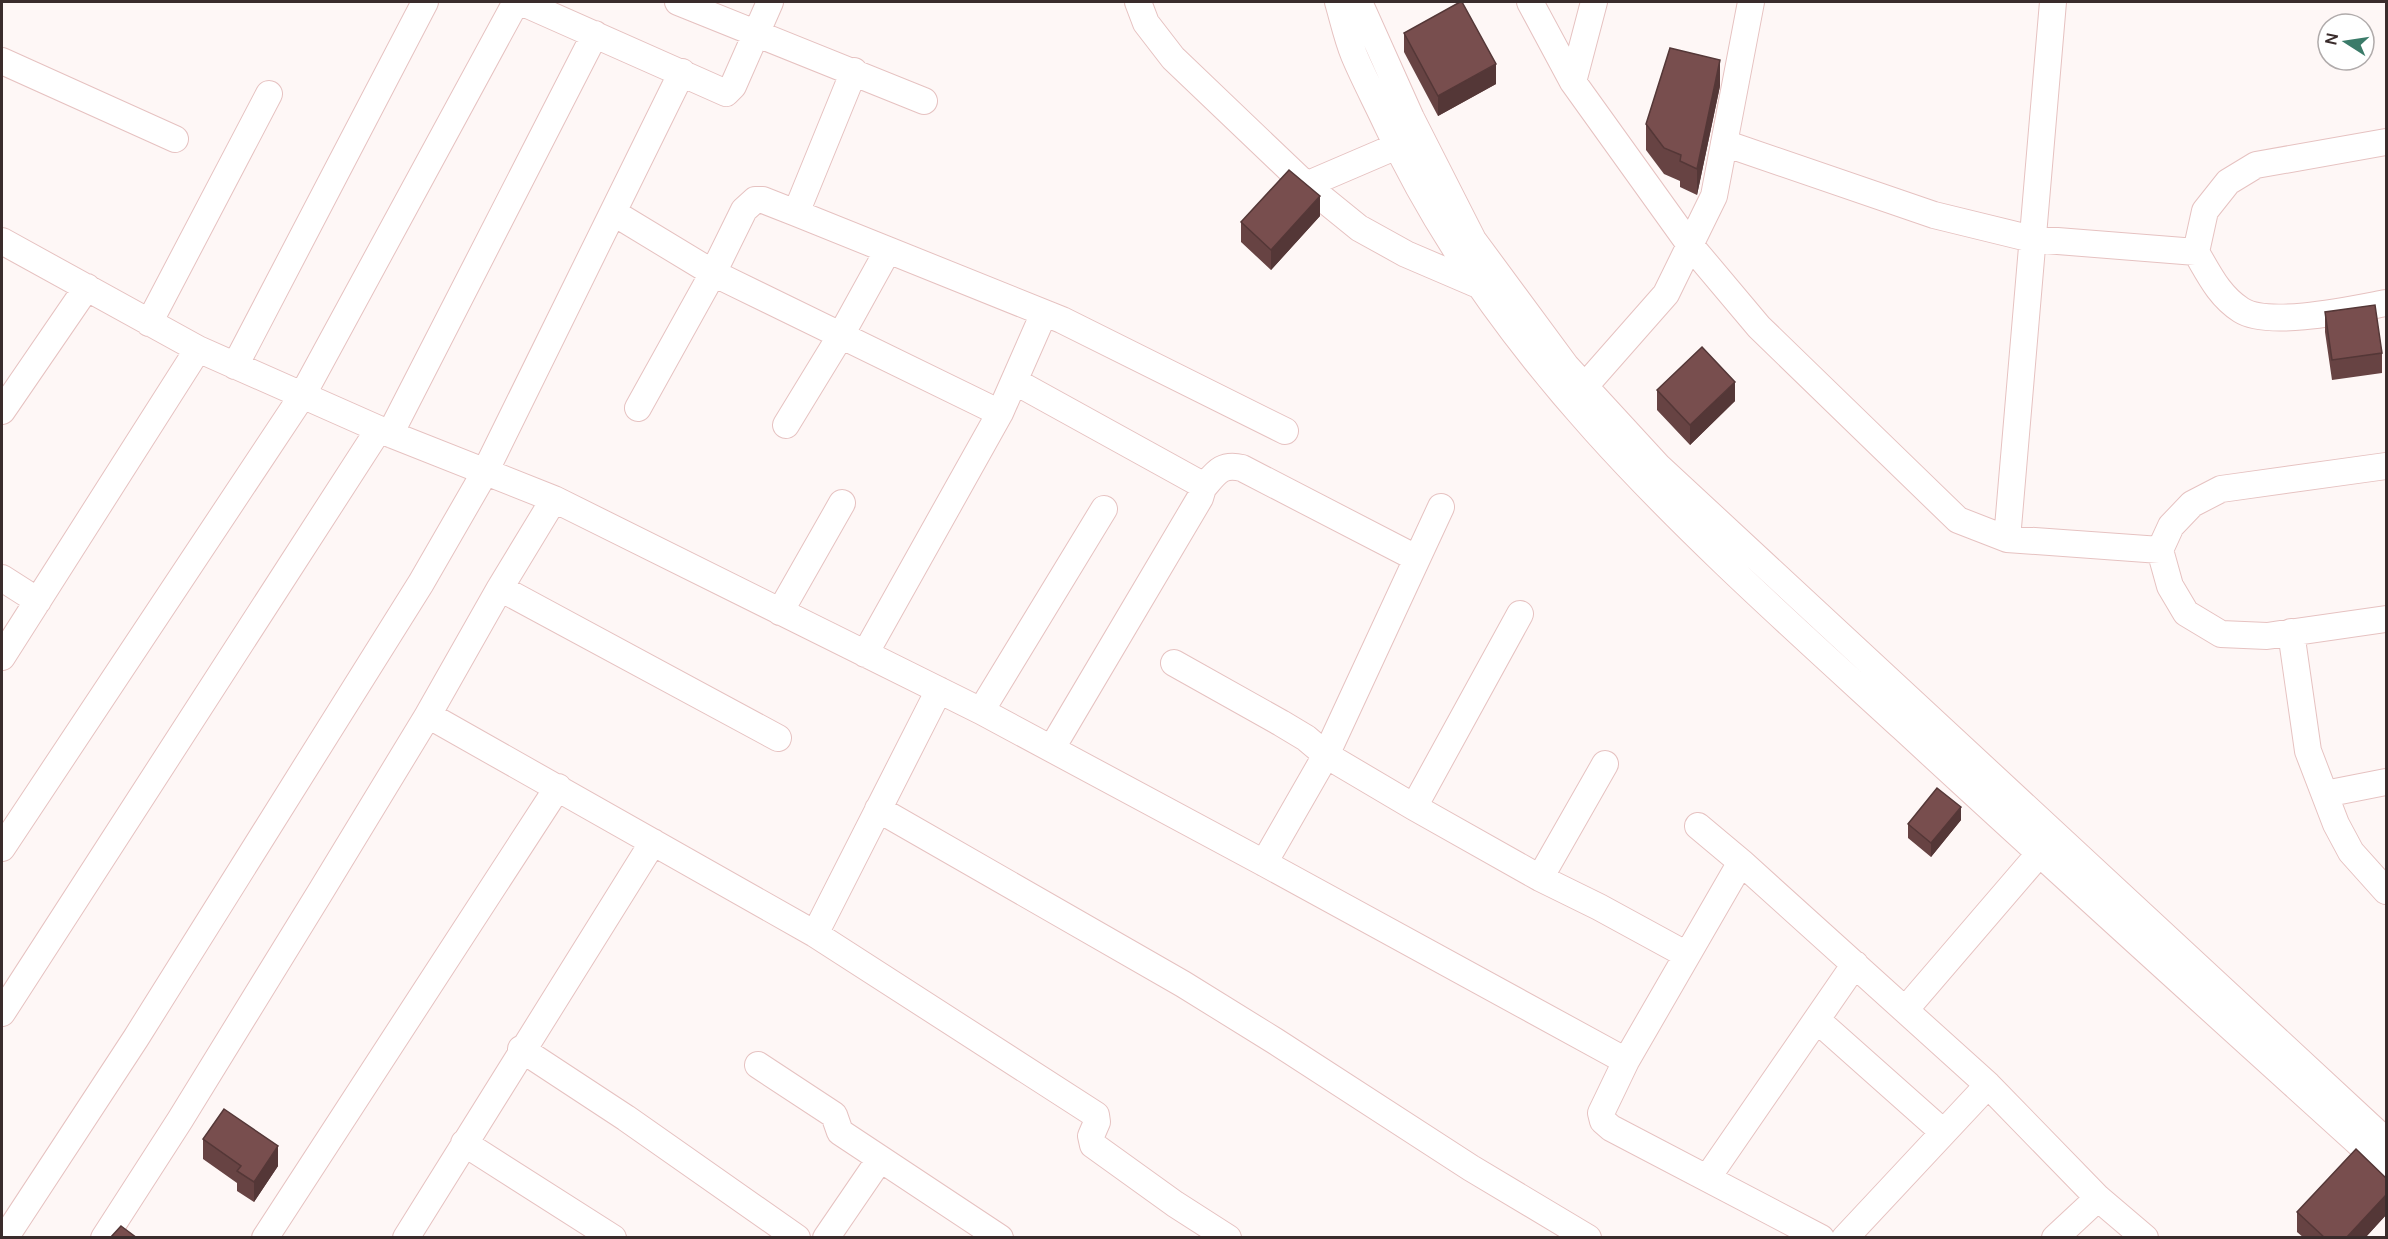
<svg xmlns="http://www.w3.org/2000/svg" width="2388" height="1239" viewBox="0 0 2388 1239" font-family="Manrope,sans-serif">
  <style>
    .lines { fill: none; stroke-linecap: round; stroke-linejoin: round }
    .minor-casing { stroke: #e6c2c1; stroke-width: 28 }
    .minor { stroke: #fff; stroke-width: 26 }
    .wall { fill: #674343 }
    .shaded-wall { fill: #543737 }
    .building { fill: #784e4e; stroke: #543737; stroke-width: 1.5 }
  </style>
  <rect width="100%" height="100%" fill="#fef7f6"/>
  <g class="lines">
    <defs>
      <path id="minor" d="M 521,2 L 726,93 L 733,86 L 770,2
        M 678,2 L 924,101
        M 1138,2 L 1146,23 L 1173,58 L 1306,185 L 1359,228 L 1406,254 L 1476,284
        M 1338,2 C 1343,19 1347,38 1354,55 C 1364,79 1377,103 1388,127 C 1502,372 1708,549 1903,728 C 2063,876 2225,1022 2386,1168
        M 1359,2 L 1411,118 L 1473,240 L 1566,366 L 1658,466 L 2386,1141
        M 1530,2 L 1573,82 L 1690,245 L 1759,327 L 1958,520 L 2007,539 L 2160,550
        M 2,61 L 175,139
        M 1573,82 L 1594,2
        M 2386,142 L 2256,165 L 2228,182 L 2205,211 L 2196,252 C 2209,274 2219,296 2241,310 C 2269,328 2354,309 2386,303
        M 1724,143 L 1934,215 L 2032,239 L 2196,252
        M 1306,185 L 1397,146
        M 614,213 L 713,273 L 1000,413
        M 796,213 L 854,71
        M 2,241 L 198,349 L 390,434 L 554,499 L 981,711 L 1264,863 L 1626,1061
        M 149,323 L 269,94
        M 235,366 L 425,2
        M 1014,381 L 1197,482 L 1203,488 L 1200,498 L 1052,748
        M 1585,386 L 1666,294 L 1714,196 L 1751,2
        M 638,408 L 713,273 L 744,210 L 755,200 L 763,200 L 796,213 L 1062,320 L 1285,431
        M 2,411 L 87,287
        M 786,425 L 841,335 L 888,250
        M 390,434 L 595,34
        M 2386,466 L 2221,489 L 2192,504 L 2171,526 L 2160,550 L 2170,586 L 2186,613 L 2221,634 L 2267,636 L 2386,619
        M 1203,488 C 1216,473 1221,463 1242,468 L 1416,558
        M 2007,539 L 2053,2
        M 2,578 L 38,601
        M 500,588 L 778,738
        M 780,612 L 842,503
        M 2291,632 L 2308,751 L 2336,824 L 2351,852 L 2386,891
        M 865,654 L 1000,413 L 1044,313
        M 2,657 L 198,349
        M 1174,663 L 1281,723 L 1306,738 L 1326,755 L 1414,807 L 1540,878 L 1599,907 L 1687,955
        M 981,711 L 1104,509
        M 428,715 L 815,934 L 1096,1115 L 1097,1122 L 1091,1136 L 1093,1145 L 1175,1204 L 1228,1238
        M 2325,794 L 2386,782
        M 1414,807 L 1520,614
        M 878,809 L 1183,984 L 1275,1041 L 1471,1168 L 1588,1238
        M 1698,826 L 1741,862 L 1988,1085 L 2098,1198 L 2145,1238
        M 2,848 L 302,396 L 516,2
        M 1741,862 L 1626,1061 L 1601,1113 L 1603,1121 L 1611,1128 L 1821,1238
        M 1264,863 L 1326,755 L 1441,507
        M 1540,878 L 1605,764
        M 815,934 L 939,690
        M 1905,1010 L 2039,854
        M 2,1013 L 379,429
        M 1817,1020 L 1943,1132
        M 521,1049 L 626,1118 L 797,1238
        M 758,1065 L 834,1115 L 840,1132 L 1000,1238
        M 464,1143 L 613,1238
        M 1708,1177 L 1855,964
        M 5,1238 L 136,1038 L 421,583 L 485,472 L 682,72
        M 104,1238 L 180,1120 L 321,891 L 428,715 L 500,588 L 554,499
        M 265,1238 L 558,787
        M 406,1238 L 653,842
        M 826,1238 L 880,1159
        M 1845,1238 L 1988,1085
        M 2055,1238 L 2098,1198"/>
    </defs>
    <use href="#minor" class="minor-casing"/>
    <use href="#minor" class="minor"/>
  </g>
  <path class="wall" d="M 1404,33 L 1496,84 L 1438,116 L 1404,52 Z
    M 1720,86 L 1697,195 L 1680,187 L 1680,181 L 1664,174 L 1646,150 L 1646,124 Z
    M 1320,216 L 1271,270 L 1241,242 L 1241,222 Z
    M 2325,312 L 2382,353 L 2382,373 L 2332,380 L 2325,332 Z
    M 1657,390 L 1735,401 L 1690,445 L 1657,410 Z
    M 1961,820 L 1931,857 L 1908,838 L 1908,824 Z
    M 203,1139 L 278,1166 L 254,1202 L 237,1191 L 237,1183 L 203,1159 Z
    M 2386,1178 L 2386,1215 L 2365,1238 L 2304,1238 L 2297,1232 L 2297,1212 Z"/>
  <path class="shaded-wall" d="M 1720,60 L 1720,86 L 1697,195 L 1697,169 Z
    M 1496,64 L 1496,84 L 1438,116 L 1438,96 Z
    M 1320,196 L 1320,216 L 1271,270 L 1271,250 Z
    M 1735,382 L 1735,401 L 1690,445 L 1690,425 Z
    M 1961,807 L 1961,820 L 1931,857 L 1931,843 Z
    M 278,1146 L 278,1166 L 254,1202 L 254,1182 Z
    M 2386,1195 L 2386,1215 L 2365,1238 L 2346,1238 Z"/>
  <path class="building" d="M 1460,2 L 1462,2 L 1496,64 L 1438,96 L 1404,33 Z
    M 1670,48 L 1720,60 L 1697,169 L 1680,161 L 1681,155 L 1664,148 L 1646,124 Z
    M 1289,170 L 1320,196 L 1271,250 L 1241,222 Z
    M 2375,305 L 2382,353 L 2332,360 L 2325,312 Z
    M 1702,347 L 1735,382 L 1690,425 L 1657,390 Z
    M 1937,788 L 1961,807 L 1931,843 L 1908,824 Z
    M 224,1109 L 278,1146 L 254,1182 L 237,1171 L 241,1166 L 203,1139 Z
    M 2356,1149 L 2386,1178 L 2386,1195 L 2346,1238 L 2325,1238 L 2297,1212 Z
    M 121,1226 L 137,1238 L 110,1238 Z"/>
  <rect width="2388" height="1239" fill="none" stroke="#3a2c2c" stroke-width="6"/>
  <g transform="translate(2346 42) rotate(282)"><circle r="28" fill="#ffffff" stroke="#b0abab" stroke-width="1.5"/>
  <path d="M0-4.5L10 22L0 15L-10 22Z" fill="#3b7b69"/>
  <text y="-9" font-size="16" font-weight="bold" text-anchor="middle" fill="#3a2c2c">N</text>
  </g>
</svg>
